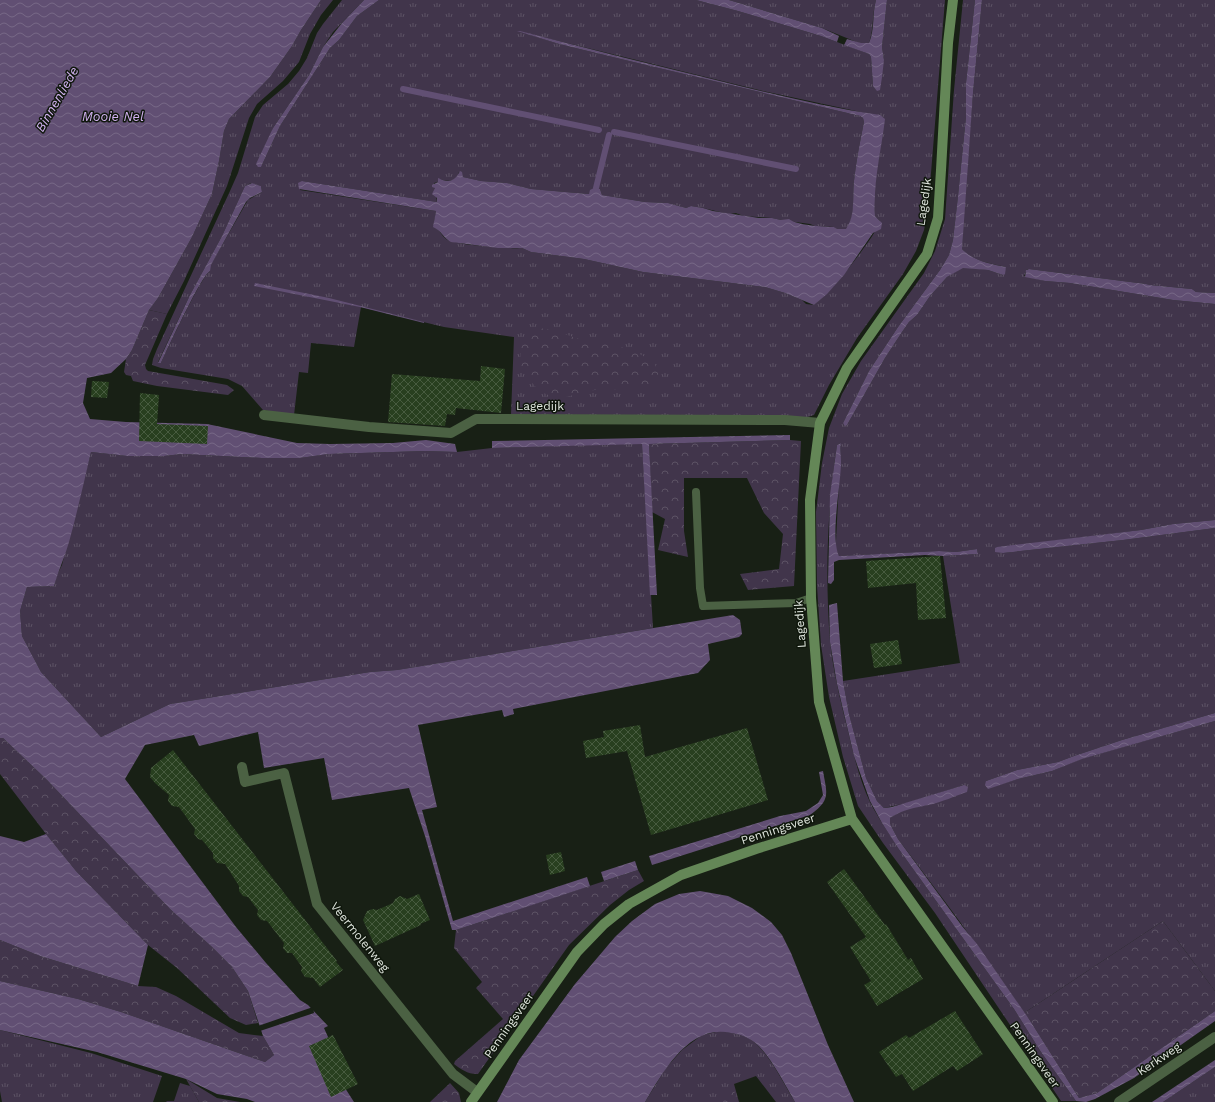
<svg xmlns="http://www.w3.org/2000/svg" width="1215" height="1102" viewBox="0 0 1215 1102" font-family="'Work Sans',sans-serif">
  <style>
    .grass { fill: url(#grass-tufts); fill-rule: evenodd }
    .forest { fill: url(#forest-crowns) }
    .water { fill: url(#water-waves) }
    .pier { fill: #182015 }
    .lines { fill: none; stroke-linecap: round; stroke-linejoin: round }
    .stream { stroke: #614f73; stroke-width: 6 }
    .building { fill: url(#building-cross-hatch) }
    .lane { stroke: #4b6143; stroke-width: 8 }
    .street { stroke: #4b6143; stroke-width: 10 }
    .secondary { stroke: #648757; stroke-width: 10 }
    .labels { text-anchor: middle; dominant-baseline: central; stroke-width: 3; stroke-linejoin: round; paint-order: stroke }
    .street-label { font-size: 12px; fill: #dfe5dd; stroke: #0f170c }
    .water-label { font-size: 13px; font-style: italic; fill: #d2b2f0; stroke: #0f170c }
  </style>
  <defs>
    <pattern id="grass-tufts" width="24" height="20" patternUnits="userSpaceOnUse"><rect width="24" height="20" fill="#41354b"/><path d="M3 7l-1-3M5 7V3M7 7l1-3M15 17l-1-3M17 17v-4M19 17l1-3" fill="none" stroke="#5c5264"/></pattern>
    <pattern id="forest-crowns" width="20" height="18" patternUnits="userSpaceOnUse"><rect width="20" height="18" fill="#41354b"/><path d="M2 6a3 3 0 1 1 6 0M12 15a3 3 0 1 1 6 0" fill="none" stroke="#5c5264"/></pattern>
    <pattern id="water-waves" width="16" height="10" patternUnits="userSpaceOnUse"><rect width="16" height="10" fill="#614f73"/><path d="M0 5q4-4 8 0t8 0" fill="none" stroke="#776886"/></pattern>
    <pattern id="building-cross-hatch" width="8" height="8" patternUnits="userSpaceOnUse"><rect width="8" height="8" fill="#283f1f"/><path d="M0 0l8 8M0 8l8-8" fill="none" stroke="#475b3f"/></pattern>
  </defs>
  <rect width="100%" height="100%" fill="#182015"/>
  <path class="grass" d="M 321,0 L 333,0 L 321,15 L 310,34 L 299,62 L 283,81 L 257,104 L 249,118 L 227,186 L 184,281 L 167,314 L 149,310 L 158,298 L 192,237 L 212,194 L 219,161 L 224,131 L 229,119 L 270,77 L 292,46 L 301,30 Z
    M 342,0 L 364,0 L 333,32 L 323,47 L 309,75 L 273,128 L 261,167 L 280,126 L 330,48 L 339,40 L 357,16 L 379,0 L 696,0 L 738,11 L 821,36 L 869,54 L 871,57 L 873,86 L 884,60 L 882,47 L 887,0 L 945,0 L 928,210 L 924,230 L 916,251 L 903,274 L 857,338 L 829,385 L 814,415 C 800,421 780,416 764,415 L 511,415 L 514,337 L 444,327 L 361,307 L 354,347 L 311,343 L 308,373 L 299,372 L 294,415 L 263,410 L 242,386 L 228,379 L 161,368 L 152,365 L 153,359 L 157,349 L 230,191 L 238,173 L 255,117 L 263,105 L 288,84 L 299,71 L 307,58 L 317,33 L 323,24 ZM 518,31 L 763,91 L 870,114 L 880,149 L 876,174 L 874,196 L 875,216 L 880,221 C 876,232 868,242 861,252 C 847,271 833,289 814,305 L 806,304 L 802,300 L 785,293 L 765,287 L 643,272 L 584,259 L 531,252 L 522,248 C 511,249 453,245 446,239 C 442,236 440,231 436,228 L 434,223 L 436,211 L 300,190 L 302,181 L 437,202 L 434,183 L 438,182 L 440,179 C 448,182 456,182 459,172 L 461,172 L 463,177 L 481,181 L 507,183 L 531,189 L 577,193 L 589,194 L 594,188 L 600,189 L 602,195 L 645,202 L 668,203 L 686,208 L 691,206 L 703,208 L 720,212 L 730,214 L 736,213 L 744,216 L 772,218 L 781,220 L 810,224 L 815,226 L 834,227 L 836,229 L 847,229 C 856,215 852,197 854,181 C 856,161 860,142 864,122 L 863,118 L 860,116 L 625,60 L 559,44 ZM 251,183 L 261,186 L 262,192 L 248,200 L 210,266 L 210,271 C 201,277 168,348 161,363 L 158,362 L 190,295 L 222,236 L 245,186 Z
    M 729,0 L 876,0 C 872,14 874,29 869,43 L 859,43 L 822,28 Z
    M 963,0 L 975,0 L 966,83 L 966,117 L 958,196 L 953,240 L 949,255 L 940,270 L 898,327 L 869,371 L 843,423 L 847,425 L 885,358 L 902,332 L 909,322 L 917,315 L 930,296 L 947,277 L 963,267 L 988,270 L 1003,275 L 1006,267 C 989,263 975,262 962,249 L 963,214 L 973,93 L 982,0 L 1215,0 L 1215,293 L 1196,292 L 1192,289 L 1150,285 L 1146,284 L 1029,269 L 1027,269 L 1024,276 L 1045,281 L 1070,283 L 1173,300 L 1215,304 L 1215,520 L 1173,524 L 1141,530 L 995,548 L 1003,553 L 1123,540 L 1215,528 L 1215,713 L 1122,740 L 1074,756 L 1058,762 L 1017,770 L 986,781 L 988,788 L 1018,779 L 1052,771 L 1081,759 L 1215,721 L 1215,991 L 1163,921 L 1024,1013 C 984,953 941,896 898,839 L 890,824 L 890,818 L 899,812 L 913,807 L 929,805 L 964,785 L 907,803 L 884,808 L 877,801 L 866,778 L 849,714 L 843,681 L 960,663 L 943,556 L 978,554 L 977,549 L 956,552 L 939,551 L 839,556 L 836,550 L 836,541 L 841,443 L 837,445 C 827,510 825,576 830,641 C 833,670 840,699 847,727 C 853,752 859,779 870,802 C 878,818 889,833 898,848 L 1014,1009 L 1041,1052 L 1076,1101 L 1061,1101 L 935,913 L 883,843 L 858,806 L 843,757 L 829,697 L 821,645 L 817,586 L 816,512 L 822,463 L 829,428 L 842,394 L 861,361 L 924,273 L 935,251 L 945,219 L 954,90 Z
    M 642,443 L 653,628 L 397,670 L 370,672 L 170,704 L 101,737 L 41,672 L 22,636 L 20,611 L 27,587 L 54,586 L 57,575 L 62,565 L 91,452 L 127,456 L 164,456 L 182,454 L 262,458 L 300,458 L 329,454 L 425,451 L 457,452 L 492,448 Z
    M 0,1030 L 91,1053 L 162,1076 L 153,1102 L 2,1102 L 0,1091 Z
    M 721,1031 C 732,1033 746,1035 754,1042 C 770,1055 784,1084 795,1102 L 776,1102 L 756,1076 L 734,1084 L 739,1102 L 645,1102 L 666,1068 L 682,1050 L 702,1035 Z
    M 1215,1067 L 1215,1102 L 1163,1102 Z
    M 180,1083 L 190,1086 L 199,1102 L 166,1102 L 167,1101 L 174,1101 Z"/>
  <path class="forest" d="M 149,310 L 167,314 L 145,365 L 146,369 L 148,371 L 216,383 L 227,385 L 234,390 L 228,395 L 157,386 L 133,381 L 131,376 L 126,375 L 124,372 L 126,359 L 132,350 Z
    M 534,327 L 556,331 L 582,340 L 607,343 L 634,351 L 654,362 L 658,372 L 659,388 L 594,390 L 558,399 L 539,391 L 520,368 L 521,344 Z
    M 790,440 L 801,441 L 794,586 L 748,590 L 740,574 L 779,569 L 783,534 L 764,513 L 747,478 L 684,478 L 684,531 L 688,557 L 658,550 L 665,519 L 652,512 L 649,444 Z
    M 0,738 L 3,738 L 47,780 L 170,909 L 212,947 L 232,967 L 248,991 L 258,1023 L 246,1025 L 230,1018 L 177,968 L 148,945 L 76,871 L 46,834 L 0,774 Z
    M 638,870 L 644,881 L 629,890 L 610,905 L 569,945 L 478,1074 C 470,1075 460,1069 454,1064 L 455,1061 L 503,1019 L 476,988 L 482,982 L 454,948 L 456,930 Z
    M 1163,921 L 1215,991 L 1215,1011 L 1097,1093 L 1079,1098 L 1029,1019 L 1024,1013 Z
    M 0,940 L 40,956 L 138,986 L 156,987 L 176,996 L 239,1033 L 263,1036 L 274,1055 L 265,1062 L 121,1012 L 78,999 L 0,981 Z
    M 186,1079 L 217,1098 L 240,1102 L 199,1102 Z
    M 450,1083 L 459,1093 L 461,1102 L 430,1102 Z
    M 733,1085 L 737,1102 L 723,1102 Z"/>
  <path class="water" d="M 0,0 L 321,0 L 301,30 L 292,46 L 270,77 L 229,119 L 224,131 L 219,161 L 212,194 L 192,237 L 158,298 L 149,310 L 132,350 L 126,359 L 111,373 L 87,378 L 83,403 L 90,419 L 126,422 L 207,424 L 297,443 L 330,444 L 393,443 L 426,440 L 455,444 L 457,452 L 425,451 L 329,454 L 300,458 L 262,458 L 182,454 L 164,456 L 127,456 L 91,452 C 84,482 77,513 69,542 C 65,557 58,571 54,586 L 27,587 L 20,611 L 22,636 L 41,672 L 101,737 L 170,704 L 370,672 L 397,670 L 733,615 L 740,620 L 742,634 L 739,637 L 708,644 L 710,660 L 698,673 L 513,709 L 514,714 L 504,717 L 502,710 L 418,725 L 437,807 L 422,810 L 453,921 L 587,877 L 590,886 L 456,930 L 452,930 L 425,836 L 409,788 L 332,800 L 324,758 L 264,768 L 258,732 L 199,746 L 194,735 L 145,745 L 125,779 L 236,927 L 266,963 L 300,1000 L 308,1005 L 328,1026 L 324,1028 L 349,1084 L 345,1088 L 354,1102 L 255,1102 L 247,1099 L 217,1094 L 186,1079 L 97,1052 L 0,1030 L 0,981 L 78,999 L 121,1012 L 265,1062 L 274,1055 L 263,1036 L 248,991 L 232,967 L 212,947 L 170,909 L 47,780 L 3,738 L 0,738 Z
    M 364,0 L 379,0 L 357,16 L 339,40 L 330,48 L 280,126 L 261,167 L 258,167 L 256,164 L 273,128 L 309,75 L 323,47 L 342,23 Z
    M 696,0 L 729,0 L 822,28 L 839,36 L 837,42 L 821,36 L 738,11 Z
    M 876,0 L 887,0 L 882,47 L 884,60 L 882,77 L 880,90 L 877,91 L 873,86 L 871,57 L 869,54 L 844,45 L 847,39 L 861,43 L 869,43 C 875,29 872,14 876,0 Z
    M 975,0 L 982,0 L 973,93 L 962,249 C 974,261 990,264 1006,267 L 1005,274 L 1003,275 L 988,270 L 963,268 L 947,277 L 930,296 L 917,315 L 909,322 L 902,332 L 885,358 L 847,425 L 845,426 L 843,423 L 869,371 L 898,327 L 940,270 L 949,255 L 953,240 L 958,196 L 966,117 L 966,83 Z
    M 517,31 L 520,31 C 586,48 653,65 720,81 C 773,94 826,107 880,115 L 885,119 C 881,152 873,182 875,216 L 882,223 L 881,229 L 873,233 L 844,275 L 827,294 L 814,305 L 785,293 L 765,287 L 643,272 L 584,259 L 531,252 L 522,248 L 498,248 L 451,242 C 444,239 441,230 433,227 L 436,211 L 299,189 L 298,183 L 302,181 L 437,202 L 437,198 L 432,194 L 435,188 L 432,187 L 432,185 L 438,182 L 438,178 C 449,183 454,182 460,171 L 462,172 L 463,177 L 481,181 L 507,183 L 531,189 L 577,193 L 589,194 L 590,190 L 594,188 L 600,189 L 602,195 L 645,202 L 668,203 L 686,208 L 691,206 L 703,208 L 713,211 L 759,218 L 772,218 L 781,220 L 789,219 C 795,225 825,227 834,227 L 837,229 L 846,229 C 856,215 852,197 854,181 C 856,161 860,142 864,122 L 863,118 L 860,116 L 625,60 L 559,44 Z
    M 252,183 L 261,186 L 262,192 L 250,198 L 246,202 L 211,265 L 210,271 C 201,276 168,348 161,363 L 158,363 L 190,295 L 222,236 L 245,186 Z
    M 1029,269 L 1146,284 L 1150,285 L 1192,289 L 1196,292 L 1215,293 L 1215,304 L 1173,300 L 1070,283 L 1045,281 L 1025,277 L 1026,270 Z
    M 255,283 L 329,298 L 424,322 L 424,323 L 360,307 L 254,286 Z
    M 790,435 L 790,440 L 649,444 L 657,595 L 650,595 L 642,444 L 492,448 L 492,441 Z
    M 841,443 C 840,449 841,455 841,462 C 841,484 830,537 839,556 L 939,551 L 956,552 L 977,549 L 978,554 L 943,556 L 925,555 L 839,560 L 834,562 L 834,580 L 831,584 L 828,583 L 830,495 L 837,445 Z
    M 1215,520 L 1215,528 L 1123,540 L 1003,553 L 995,552 L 995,548 L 997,547 L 1141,530 L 1173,524 Z
    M 837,603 L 843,681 L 849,714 L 866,778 L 877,801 L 884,808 L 892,807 L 964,785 L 968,787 L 967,792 C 955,796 942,802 929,805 C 914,808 904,809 890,818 L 890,824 L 898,839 L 962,926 L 977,944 L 1029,1019 L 1079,1098 L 1097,1093 L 1215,1011 L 1215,1021 L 1134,1078 L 1095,1099 L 1086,1102 L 1076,1101 L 1041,1052 L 1014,1009 L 898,848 L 882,823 L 870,801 L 854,756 L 837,684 L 830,642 L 829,605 Z
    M 1215,713 L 1215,721 L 1082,759 L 1052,771 L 1018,779 L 988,789 L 985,785 L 986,781 L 1017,770 L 1058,762 L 1074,756 L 1122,740 Z
    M 823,771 C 827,794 831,800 810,815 L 652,865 L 649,856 L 780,816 L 806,811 L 818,803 L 823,795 L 819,772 Z
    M 46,834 L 76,871 L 148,945 L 138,986 L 40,956 L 0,940 L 0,836 L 24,842 Z
    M 635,861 L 638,870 L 604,881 L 601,872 Z
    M 700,891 L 728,896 L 752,908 L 771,922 L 782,935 L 791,953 L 828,1045 L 854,1102 L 795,1102 C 785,1085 769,1053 754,1042 C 748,1037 738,1034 731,1033 C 689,1024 664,1071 645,1102 L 497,1102 L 519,1060 L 575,984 L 615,937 L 632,921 L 655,904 L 679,894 Z
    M 1215,1060 L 1215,1067 L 1163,1102 L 1152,1102 Z"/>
  <path class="pier" d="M 313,1007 L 314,1013 L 260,1031 L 258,1026 Z"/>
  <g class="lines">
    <path class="stream" d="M 403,89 L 599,130
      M 614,132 L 796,169
      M 596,188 L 609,135"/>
  </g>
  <path class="building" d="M 481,366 L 505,369 L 501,413 L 456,408 L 455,415 L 447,414 L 445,426 L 388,422 L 392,374 L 480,381 Z
    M 92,381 L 109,382 L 107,398 L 91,397 Z
    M 140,393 L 159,395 L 157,424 L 208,426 L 207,444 L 139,441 Z
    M 940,556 L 946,618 L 918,620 L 916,583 L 868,588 L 866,561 Z
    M 898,640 L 902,664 L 874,668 L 870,644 Z
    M 640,725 L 645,757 L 747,728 L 768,800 L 651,835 L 627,751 L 586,758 L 583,741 L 604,737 L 603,731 Z
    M 173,750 L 337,961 L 336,962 L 343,970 L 320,987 L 313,978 L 305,977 L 301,971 L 302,967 L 292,953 L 287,953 L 283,948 L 284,943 L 267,921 L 261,920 L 257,915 L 258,910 L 248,897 L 243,896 L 239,891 L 239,886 L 225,864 L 217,863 L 213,858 L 213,853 L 202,840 L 198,839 L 194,834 L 195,829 L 179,807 L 172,806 L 168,801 L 169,795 L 155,783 L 150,777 L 151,768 Z
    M 561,852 L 565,871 L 550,875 L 546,855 Z
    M 844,869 L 885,925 L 886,924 L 908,960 L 911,958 L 923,979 L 877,1006 L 864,985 L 871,981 L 850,947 L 866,937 L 827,882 Z
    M 419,894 L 430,920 L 420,924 L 421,925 L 375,946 L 363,920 L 367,911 L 373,909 L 377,910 L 393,903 L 395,899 L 400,896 L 407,899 Z
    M 955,1011 L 983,1054 L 957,1071 L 953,1066 L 913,1091 L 902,1074 L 896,1077 L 879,1052 L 906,1035 L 909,1038 Z
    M 333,1035 L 358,1084 L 331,1097 L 309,1046 Z"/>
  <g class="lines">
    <path class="lane" d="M 696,492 L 700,588 L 703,606 L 796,603 L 811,598"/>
    <path class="street" d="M 264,415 L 369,427 L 451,433 L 476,419 L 785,420 L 820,423
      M 242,767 L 245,782 L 284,773 L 317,904 L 453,1074 L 477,1092
      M 1119,1102 L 1215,1037"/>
    <path class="secondary" d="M 953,0 L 948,43 L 941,170 L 938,218 L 927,254 L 847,368 L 820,423 L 810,500 L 811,598 L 819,702 L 852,819 L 1053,1102
      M 471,1102 L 577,952 L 604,924 L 629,904 L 681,875 L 756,849 L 852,819"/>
  </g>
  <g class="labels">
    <g class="street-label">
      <text transform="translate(924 202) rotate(-82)">Lagedijk</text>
      <text x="540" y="406">Lagedijk</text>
      <text transform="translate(800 624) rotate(-94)">Lagedijk</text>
      <text transform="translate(778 829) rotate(-18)">Penningsveer</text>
      <text transform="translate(360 937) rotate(51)">Veermolenweg</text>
      <text transform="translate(509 1025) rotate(-55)">Penningsveer</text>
      <text transform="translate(1035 1055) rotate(55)">Penningsveer</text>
      <text transform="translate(1159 1059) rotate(-34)">Kerkweg</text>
    </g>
    <g class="water-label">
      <text transform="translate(57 99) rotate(-60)">Binnenliede</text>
      <text x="113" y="116">Mooie Nel</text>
    </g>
  </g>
</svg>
